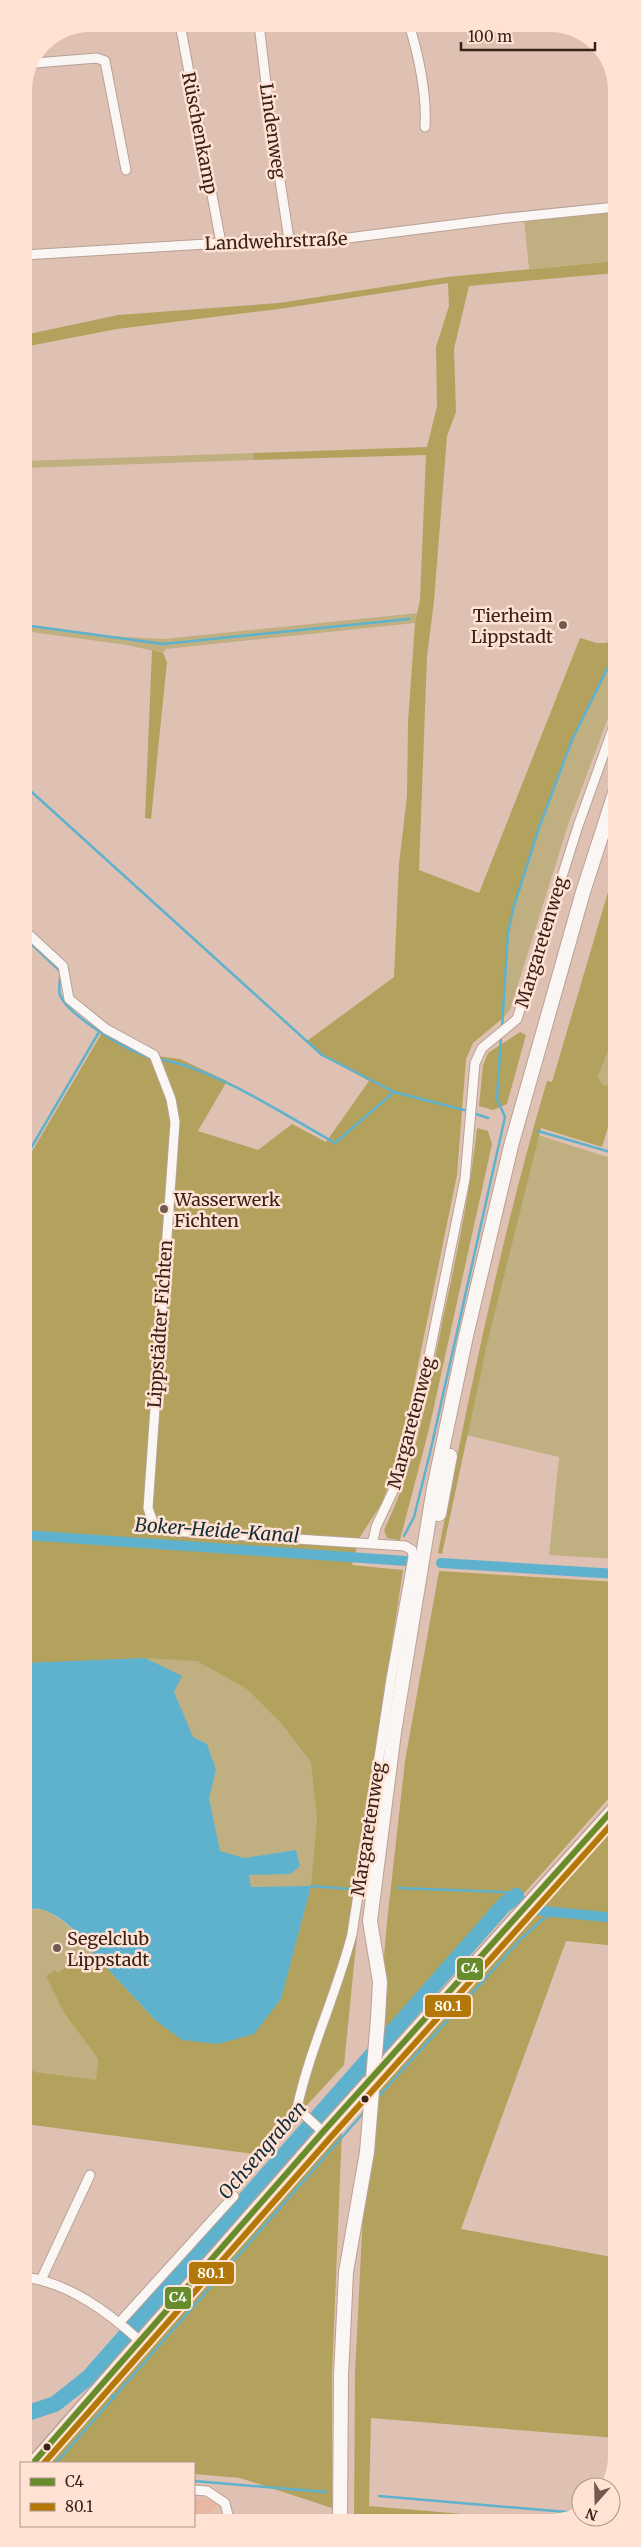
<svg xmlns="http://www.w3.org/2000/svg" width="641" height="2547" viewBox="0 0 641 2547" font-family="Merriweather,serif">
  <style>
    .built { fill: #e7b7a1 }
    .green { fill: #c0b081 }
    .forest { fill: #b3a25d }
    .water { fill: #5eb2cd }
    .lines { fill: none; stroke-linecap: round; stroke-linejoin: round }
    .stream { stroke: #5eb2cd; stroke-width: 2.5 }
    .canal { stroke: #5eb2cd; stroke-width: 10 }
    .river { stroke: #5eb2cd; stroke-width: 16 }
    .street-casing { stroke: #b8a195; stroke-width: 11 }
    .secondary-casing { stroke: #b8a195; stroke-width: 15 }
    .primary-casing { stroke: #b8a195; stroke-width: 16 }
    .street { stroke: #faf6f4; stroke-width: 9 }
    .secondary { stroke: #faf6f4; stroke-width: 12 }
    .primary { stroke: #faf6f4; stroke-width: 14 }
    .primary-bridge-casing { stroke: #b8a195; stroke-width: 16; stroke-linecap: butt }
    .primary-bridge { stroke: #faf6f4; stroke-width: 14 }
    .bus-1-casing { stroke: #ffe2d4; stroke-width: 10 }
    .bus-2-casing { stroke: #ffe2d4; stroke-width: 10 }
    .bus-1 { stroke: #668c2c; stroke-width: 6 }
    .bus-2 { stroke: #b47808; stroke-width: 6 }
    .poi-dot { fill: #725a4e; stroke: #ffe2d4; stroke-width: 2 }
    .bus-dot { fill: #372218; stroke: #ffe2d4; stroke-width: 2 }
    .labels { text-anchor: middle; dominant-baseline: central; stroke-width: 5; stroke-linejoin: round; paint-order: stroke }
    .street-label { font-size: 18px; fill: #372218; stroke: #ffe2d4 }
    .poi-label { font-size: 18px; fill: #372218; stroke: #ffe2d4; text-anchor: start }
    .water-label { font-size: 19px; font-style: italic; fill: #132d37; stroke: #ffe2d4 }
    .line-badge { stroke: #ffe2d4; stroke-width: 2 }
    .badge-label { font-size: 14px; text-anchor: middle; font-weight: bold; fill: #fff }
  </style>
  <rect width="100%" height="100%" fill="#dfc1b3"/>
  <path class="built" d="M 194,2498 L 210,2500 L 218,2505 L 202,2523 L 194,2523 Z"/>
  <path class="green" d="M 616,209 L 616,261 L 529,269 L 524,220 Z
    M 253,453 L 254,460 L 24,468 L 24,461 Z
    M 418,613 L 415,623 L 166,649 L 163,653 L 127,645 L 24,631 L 24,625 L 107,636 L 163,639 Z
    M 616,651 L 616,697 L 569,822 L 510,1010 L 503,1018 L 508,933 L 514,906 L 539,828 L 572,740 Z
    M 617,1030 L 617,1090 L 602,1084 L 598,1076 Z
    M 538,1135 L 617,1160 L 617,1559 L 549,1555 L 559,1457 L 462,1434 Z
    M 25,1551 L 376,1573 L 301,2072 L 25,1714 Z
    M 43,1909 C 63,1920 82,1935 94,1954 L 74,1961 L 58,1974 L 64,2013 L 98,2059 L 96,2081 L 34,2072 L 25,2066 L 25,1910 Z"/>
  <path class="forest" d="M 616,261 L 615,273 L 469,286 L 454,349 L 456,412 L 447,436 L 434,601 L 427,657 L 419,870 L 479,893 L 580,638 L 597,643 L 607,643 L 616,623 L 616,651 L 572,740 L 539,828 L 514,906 L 508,933 L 503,1018 L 473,1043 L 466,1059 L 457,1175 L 406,1424 L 394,1470 L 382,1503 L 360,1537 L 352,1565 L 403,1570 L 354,1894 L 357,1935 L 344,2065 L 261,2155 L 25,2124 L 25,2066 L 35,2072 L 96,2080 L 98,2059 L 64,2013 L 46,1976 L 55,1970 L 58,1973 L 74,1961 L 94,1954 L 155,2020 L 281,1999 L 311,1886 L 317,1819 L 311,1762 L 281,1723 L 247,1689 L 197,1661 L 145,1658 L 25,1663 L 24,1165 L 103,1031 L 150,1055 L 180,1059 L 227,1081 L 198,1131 L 258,1150 L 292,1124 L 326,1142 L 369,1081 L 322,1055 L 307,1041 L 394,977 L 399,864 L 407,796 L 408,722 L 415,623 L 420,600 L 426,455 L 254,460 L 253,453 L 427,447 L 437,406 L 436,347 L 449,306 L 448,283 L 279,309 L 117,329 L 24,347 L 24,335 L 118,315 L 279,303 L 447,277 Z
    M 152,650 L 163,653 L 167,662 L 151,819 L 145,818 Z
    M 616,865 L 617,1030 L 598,1076 L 602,1084 L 617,1090 L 617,1126 L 609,1124 L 602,1147 L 541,1128 L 488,1340 L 442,1554 L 438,1553 C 469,1395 501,1236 547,1081 L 552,1082 Z
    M 520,1032 L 526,1035 L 507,1104 L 493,1110 L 479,1106 L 483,1065 L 488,1053 Z
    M 477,1128 L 488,1131 L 492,1144 L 429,1429 L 400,1540 L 387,1538 L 384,1530 C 416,1465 428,1393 442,1323 C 456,1258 470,1194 477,1128 Z
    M 439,1571 L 617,1582 L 617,1789 L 375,2061 L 387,1922 L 405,1761 Z
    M 617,1820 L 617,1946 L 566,1941 L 461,2229 L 617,2258 L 617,2438 L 371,2418 L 369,2506 L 557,2522 L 354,2522 L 355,2374 L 366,2152 L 372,2096 Z
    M 342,2129 L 332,2376 L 332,2508 L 240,2478 L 194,2474 L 194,2463 L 47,2463 Z"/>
  <path class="water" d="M 145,1658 L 182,1676 L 174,1692 L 193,1737 L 207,1744 L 216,1770 L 209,1798 L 220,1851 L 244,1858 L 296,1850 L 300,1866 L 290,1874 L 249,1875 L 251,1887 L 311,1886 L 281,1999 L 254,2034 L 218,2044 L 182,2040 L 155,2020 L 94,1954 C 83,1937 63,1917 44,1910 C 39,1908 31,1909 25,1910 L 25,1663 Z"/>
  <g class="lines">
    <path class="stream" d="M 24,625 L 163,644 L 409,619
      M 24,785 L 322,1055 L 394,1092 L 468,1111
      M 24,937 L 61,972 C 60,979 58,989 60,995 C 69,1017 129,1051 151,1058
      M 502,1028 L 508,933 L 514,906 L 539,828 L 572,740 L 616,651
      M 159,1059 C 214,1068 285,1115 335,1143 L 394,1092
      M 473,1113 L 488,1118
      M 538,1131 L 617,1154
      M 24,1160 L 99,1032
      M 404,1536 L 414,1517 L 430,1453 L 505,1117 L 497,1099 L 501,1036
      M 311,1886 L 350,1889
      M 398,1888 L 505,1892 L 516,1896
      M 377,2098 L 521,1939 L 543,1919 L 558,1911
      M 89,2377 L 94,2381
      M 109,2393 L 114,2398
      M 56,2463 L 365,2111
      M 194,2481 L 326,2492
      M 379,2496 L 579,2513"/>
    <path class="canal" d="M 24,1535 L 407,1561
      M 441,1563 L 617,1574
      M 516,1896 L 533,1908 L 543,1911 L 617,1918"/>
    <path class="river" d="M 25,2414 L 55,2404 L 89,2377 L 504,1905 L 516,1896"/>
    <defs>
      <path id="street" d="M 180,24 L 221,243
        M 259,24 L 269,109 L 289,239
        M 409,24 C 419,57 427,93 425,127
        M 35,63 L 97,58 L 105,61 L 126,170
        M 24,255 L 289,239 L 316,242 L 507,218 L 616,207
        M 24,930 L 63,966 L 69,999 L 106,1029 L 154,1055 L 171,1099 L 175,1122 L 148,1508 L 154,1525 L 170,1531 L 405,1546 L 412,1550 L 413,1557 L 391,1679 L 352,1934 C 337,1993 310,2048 297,2108 L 323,2132
        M 372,1544 L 376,1527 L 402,1472 L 419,1405 L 465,1179 L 475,1063 L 482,1048 L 517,1019 L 578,826 L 616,720
        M 25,2277 C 69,2283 108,2312 140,2341
        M 41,2280 L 90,2175
        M 119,2323 L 234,2196
        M 194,2490 L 207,2491 L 225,2503 L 230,2523"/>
      <path id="secondary" d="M 33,2463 L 323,2132 L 617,1805"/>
      <path id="primary" d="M 439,1514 L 450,1456
        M 378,2018 L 380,1982 L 370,1921 L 394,1732 L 434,1488 L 466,1336 L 511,1146 L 583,892 L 616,790
        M 340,2523 L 341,2376 L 346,2272 L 367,2152"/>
    </defs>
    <use href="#street" class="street-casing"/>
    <use href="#secondary" class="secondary-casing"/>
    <use href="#primary" class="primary-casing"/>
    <use href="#street" class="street"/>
    <use href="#secondary" class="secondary"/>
    <use href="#primary" class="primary"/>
    <defs>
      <path id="primary-bridge" d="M 367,2152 L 378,2018"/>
    </defs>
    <use href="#primary-bridge" class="primary-bridge-casing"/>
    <use href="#primary-bridge" class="primary-bridge"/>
    <defs>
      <path id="bus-1" d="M 33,2463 L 323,2132 L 617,1805"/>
      <path id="bus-2" d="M 44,2463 L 330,2138 L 617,1818"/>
    </defs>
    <use href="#bus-1" class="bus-1-casing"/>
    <use href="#bus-2" class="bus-2-casing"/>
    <use href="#bus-1" class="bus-1"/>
    <use href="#bus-2" class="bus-2"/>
  </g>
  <g class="poi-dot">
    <circle cx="563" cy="625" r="5"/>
    <circle cx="164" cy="1209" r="5"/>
    <circle cx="57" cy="1948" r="5"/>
  </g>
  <g class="bus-dot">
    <circle cx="365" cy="2099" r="4.5"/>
    <circle cx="47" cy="2447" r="4.5"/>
  </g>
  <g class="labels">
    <g class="street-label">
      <text transform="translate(273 131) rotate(82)">Lindenweg</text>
      <text transform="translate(200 133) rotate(79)">Rüschenkamp</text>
      <text transform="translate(276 241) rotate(-2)">Landwehrstraße</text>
      <text transform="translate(541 942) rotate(-73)">Margaretenweg</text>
      <text transform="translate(160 1324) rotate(-86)">Lippstädter Fichten</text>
      <text transform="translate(411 1423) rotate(-75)">Margaretenweg</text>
      <text transform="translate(368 1829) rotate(-81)">Margaretenweg</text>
    </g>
    <g class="poi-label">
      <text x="553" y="615" text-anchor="end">Tierheim<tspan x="553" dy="21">Lippstadt</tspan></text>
      <text x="174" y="1199">Wasserwerk<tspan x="174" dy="21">Fichten</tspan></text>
      <text x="67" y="1938">Segelclub<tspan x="67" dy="21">Lippstadt</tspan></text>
    </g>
    <g class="water-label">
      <text transform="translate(217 1530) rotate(4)">Boker-Heide-Kanal</text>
      <text transform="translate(262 2150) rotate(-49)">Ochsengraben</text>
    </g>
  </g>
  <path d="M0 0H641V2547H0ZM90 32H550A58 58 0 0 1 608 90V2456A58 58 0 0 1 550 2514H90A58 58 0 0 1 32 2456V90A58 58 0 0 1 90 32Z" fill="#ffe2d4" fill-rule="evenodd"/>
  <g class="line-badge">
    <rect x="456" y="1957" width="28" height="24" rx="5" fill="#668c2c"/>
    <rect x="424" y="1994" width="48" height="24" rx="5" fill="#b47808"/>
    <rect x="188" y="2261" width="47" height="24" rx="5" fill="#b47808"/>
    <rect x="164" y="2286" width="28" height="24" rx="5" fill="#668c2c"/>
  </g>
  <g class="badge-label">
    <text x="470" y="1973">C4</text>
    <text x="448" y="2011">80.1</text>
    <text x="211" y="2278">80.1</text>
    <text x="178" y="2302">C4</text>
  </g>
  <rect x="20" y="2462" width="175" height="65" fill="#ffe2d4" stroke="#af9589"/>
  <rect x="30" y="2478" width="25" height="8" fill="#668c2c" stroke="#af9589"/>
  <text x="65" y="2487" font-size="15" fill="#372218">C4</text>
  <rect x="30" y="2503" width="25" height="8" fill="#b47808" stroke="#af9589"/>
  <text x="65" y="2512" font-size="15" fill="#372218">80.1</text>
  <g transform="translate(596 2502) rotate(200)"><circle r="24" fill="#ffe2d4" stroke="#af9589"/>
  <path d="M0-4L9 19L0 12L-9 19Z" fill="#725a4e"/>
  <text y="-8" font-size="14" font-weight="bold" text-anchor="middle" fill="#372218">N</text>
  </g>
  <path d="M461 42v8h134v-8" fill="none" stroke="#372218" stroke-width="2.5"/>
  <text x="468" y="42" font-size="15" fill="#372218" stroke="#ffe2d4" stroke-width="4" paint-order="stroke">100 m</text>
</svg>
